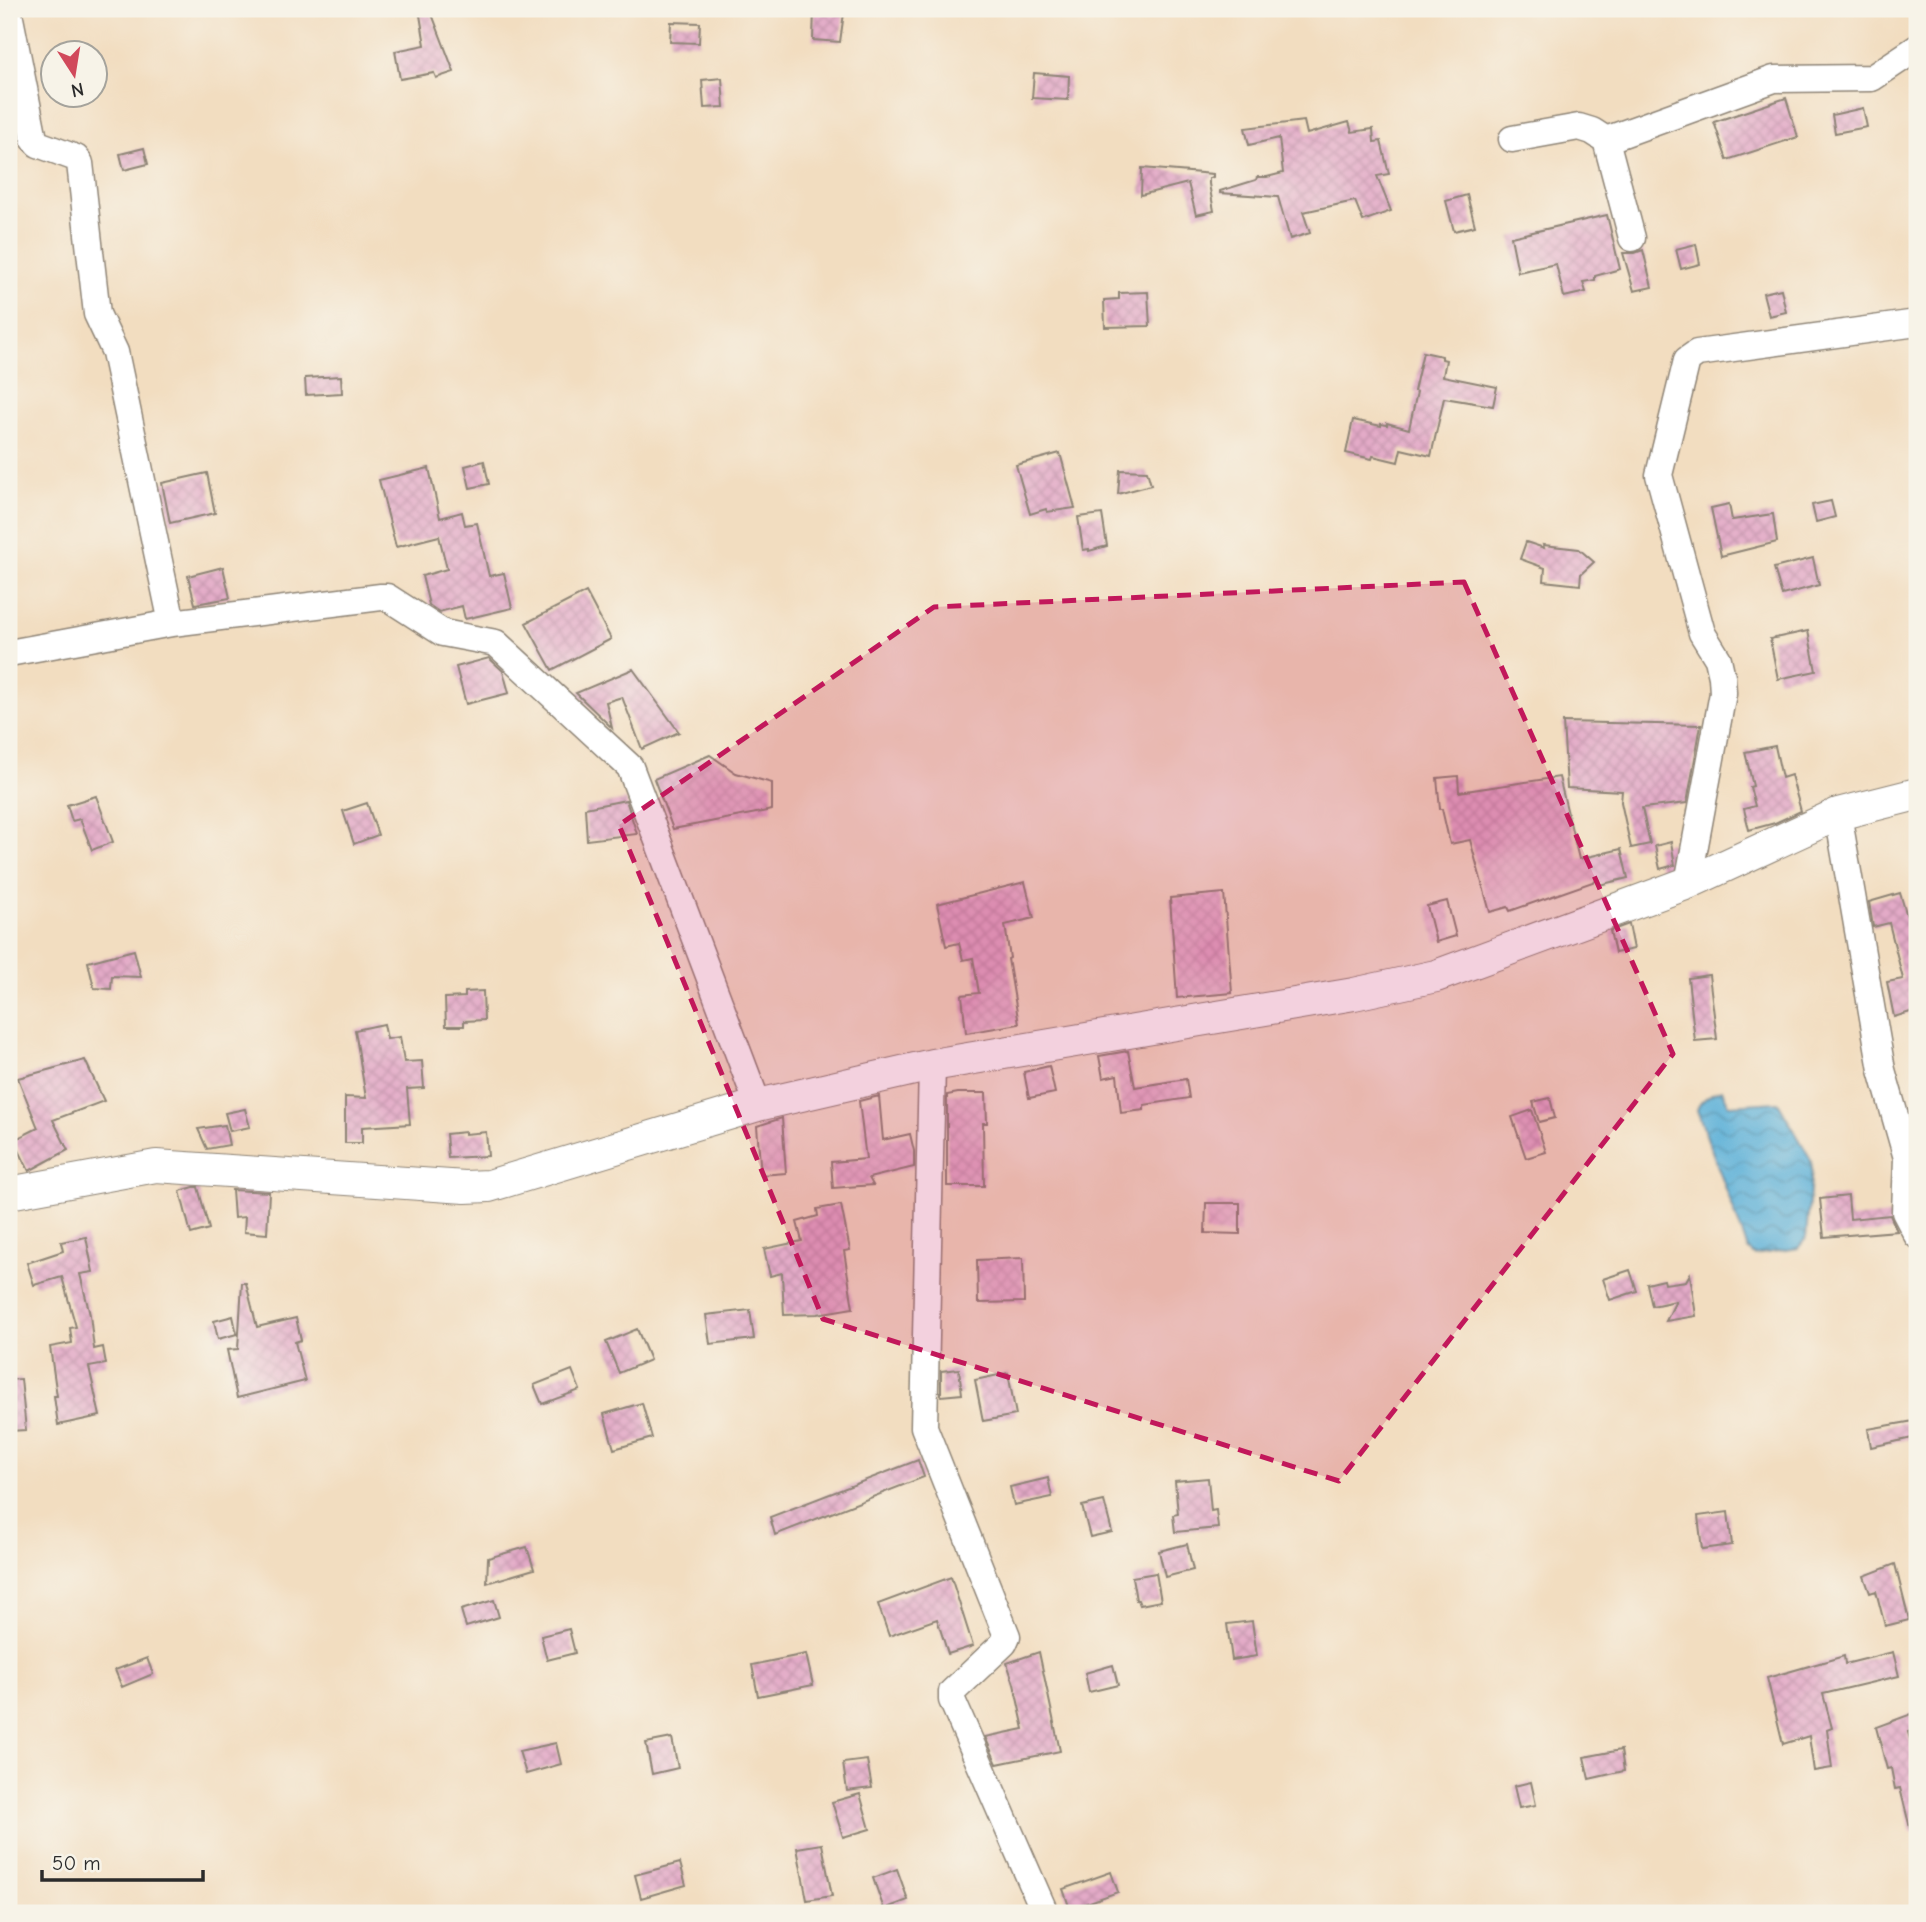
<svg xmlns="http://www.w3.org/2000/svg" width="1926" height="1922" viewBox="0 0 1926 1922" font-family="'Comic Neue',sans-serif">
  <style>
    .water { fill: url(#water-waves); stroke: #446e82; stroke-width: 2 }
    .building { fill: url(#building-cross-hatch) }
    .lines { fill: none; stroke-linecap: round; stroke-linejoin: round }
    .minor-casing { stroke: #8e8476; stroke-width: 29 }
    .tertiary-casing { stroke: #8e8476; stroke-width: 34 }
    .minor { stroke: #fff; stroke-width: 26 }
    .tertiary { stroke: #fff; stroke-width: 32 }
    .marked { fill: #c2185b; fill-opacity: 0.2; stroke: #c2185b; stroke-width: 5; stroke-dasharray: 14 9; stroke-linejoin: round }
  </style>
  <defs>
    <pattern id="water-waves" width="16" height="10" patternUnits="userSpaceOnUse" patternTransform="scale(1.75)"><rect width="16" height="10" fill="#5cb0d8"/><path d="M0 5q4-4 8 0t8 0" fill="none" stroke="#4c8faf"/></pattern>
    <pattern id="building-cross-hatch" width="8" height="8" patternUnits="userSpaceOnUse" patternTransform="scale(1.75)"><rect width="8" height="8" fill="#e3aac7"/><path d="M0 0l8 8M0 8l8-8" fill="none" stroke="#c392ab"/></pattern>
  </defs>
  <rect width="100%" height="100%" fill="#f7f3e8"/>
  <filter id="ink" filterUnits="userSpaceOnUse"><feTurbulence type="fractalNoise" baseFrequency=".0143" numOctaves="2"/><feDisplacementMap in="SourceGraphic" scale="14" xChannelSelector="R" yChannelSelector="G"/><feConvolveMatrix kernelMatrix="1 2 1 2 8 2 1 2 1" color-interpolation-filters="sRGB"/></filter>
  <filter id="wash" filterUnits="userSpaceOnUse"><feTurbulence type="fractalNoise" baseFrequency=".00686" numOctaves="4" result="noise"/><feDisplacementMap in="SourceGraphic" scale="28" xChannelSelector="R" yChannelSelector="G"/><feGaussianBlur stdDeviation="1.57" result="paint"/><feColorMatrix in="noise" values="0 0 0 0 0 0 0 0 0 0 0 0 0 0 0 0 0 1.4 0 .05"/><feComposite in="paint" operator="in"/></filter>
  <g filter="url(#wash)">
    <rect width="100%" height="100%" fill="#f2ddc0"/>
    <path class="water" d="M 1722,1090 L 1729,1105 L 1778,1102 L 1810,1158 L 1812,1167 L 1806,1238 L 1798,1248 L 1754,1255 L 1748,1249 L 1697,1110 C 1699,1101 1713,1092 1722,1090 Z"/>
    <g id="blocks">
      <path class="building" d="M 419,9 L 430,9 L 454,72 L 436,78 L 434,73 L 400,79 L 395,51 L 425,45 Z
        M 814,9 L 844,13 L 840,42 L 813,40 Z
        M 671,22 L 700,23 L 699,43 L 670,42 Z
        M 1034,73 L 1069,76 L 1068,100 L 1032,98 Z
        M 722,78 L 724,107 L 704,108 L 702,80 Z
        M 1786,98 L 1798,137 L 1727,160 L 1714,122 Z
        M 1863,108 L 1867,127 L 1835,133 L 1832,115 Z
        M 1304,121 L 1307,134 L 1349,122 L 1352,132 L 1373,129 L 1374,142 L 1381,141 L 1389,174 L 1377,176 L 1391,211 L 1363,221 L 1355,201 L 1303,212 L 1310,233 L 1290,239 L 1278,197 L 1220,193 L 1220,191 L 1256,180 L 1257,177 L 1267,177 L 1283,173 L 1279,138 L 1249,145 L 1245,128 Z
        M 144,148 L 148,164 L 124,170 L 120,154 Z
        M 1142,168 L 1213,174 L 1213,177 L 1209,178 L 1209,184 L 1214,211 L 1196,215 L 1188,183 L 1141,195 Z
        M 1467,195 L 1475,226 L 1454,231 L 1446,201 Z
        M 1607,215 L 1620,269 L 1595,276 L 1595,280 L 1583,282 L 1586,292 L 1564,297 L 1556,264 L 1518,272 L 1511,237 Z
        M 1696,244 L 1700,264 L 1681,269 L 1676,249 Z
        M 1643,250 L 1652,287 L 1634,291 L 1623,253 L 1635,253 Z
        M 1781,289 L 1786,312 L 1769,316 L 1763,293 Z
        M 1148,292 L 1150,326 L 1105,327 L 1104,300 L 1119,299 L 1119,293 Z
        M 1423,352 L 1442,356 L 1442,359 L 1446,360 L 1443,376 L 1497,387 L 1493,406 L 1444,398 L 1431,456 L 1401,449 L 1398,462 L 1373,456 L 1372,459 L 1346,453 L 1353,420 L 1381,426 L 1381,424 L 1387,425 L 1387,423 L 1409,429 L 1417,392 L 1414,391 Z
        M 341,376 L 342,393 L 306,395 L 305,378 Z
        M 1060,453 L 1075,508 L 1047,512 L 1046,509 L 1030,514 L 1016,465 Z
        M 484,461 L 489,484 L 470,488 L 465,466 Z
        M 429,468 L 440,518 L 462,512 L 465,525 L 477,523 L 489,576 L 504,573 L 512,608 L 465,619 L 462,606 L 439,612 L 429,605 L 422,576 L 447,569 L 439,536 L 396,547 L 379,480 Z
        M 1120,470 L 1147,471 L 1151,485 L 1118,494 Z
        M 207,473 L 215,513 L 170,523 L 162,483 Z
        M 1831,501 L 1835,517 L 1816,522 L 1812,505 Z
        M 1729,504 L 1732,520 L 1773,514 L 1777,542 L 1721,556 L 1711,508 Z
        M 1102,514 L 1107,546 L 1089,551 L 1089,549 L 1083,550 L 1078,517 Z
        M 1526,542 L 1544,548 L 1543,545 L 1579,549 L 1594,562 L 1581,574 L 1580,585 L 1544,581 L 1545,568 L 1520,559 Z
        M 1813,558 L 1819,585 L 1782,595 L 1774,568 Z
        M 223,567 L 230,598 L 195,604 L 188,576 Z
        M 586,592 L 611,639 L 552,670 L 526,623 Z
        M 1808,631 L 1816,671 L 1778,679 L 1770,639 Z
        M 489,658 L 503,671 L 509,693 L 466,704 L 456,667 Z
        M 633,669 L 679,732 L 642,749 L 622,697 L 606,702 L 612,728 L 576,693 Z
        M 1563,722 L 1701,725 L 1687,803 L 1642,808 L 1650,844 L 1631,848 L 1621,802 L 1622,791 L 1567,788 Z
        M 1775,746 L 1782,778 L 1791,775 L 1801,811 L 1775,823 L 1749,830 L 1744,809 L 1755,806 L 1750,787 L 1753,786 L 1745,752 Z
        M 710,755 L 736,773 L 772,783 L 772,810 L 673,829 L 654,779 Z
        M 1458,776 L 1459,792 L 1559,777 L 1579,859 L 1621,849 L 1628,878 L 1599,885 L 1598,880 L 1510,911 L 1508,907 L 1490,912 L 1470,840 L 1450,844 L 1442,809 L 1440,809 L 1437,778 Z
        M 96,796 L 113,842 L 92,850 L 80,819 L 72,821 L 67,805 Z
        M 626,800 L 637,834 L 587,840 L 585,808 Z
        M 367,803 L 378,835 L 354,844 L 343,811 Z
        M 1671,842 L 1675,865 L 1660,869 L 1655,846 Z
        M 1025,882 L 1034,918 L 1005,925 L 1010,958 L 1008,959 L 1019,1024 L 966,1033 L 962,995 L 979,993 L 973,958 L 963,960 L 959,943 L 946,946 L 937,904 Z
        M 1224,893 L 1232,993 L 1177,998 L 1170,898 Z
        M 1900,893 L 1912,933 L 1915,932 L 1917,943 L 1917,1010 L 1894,1017 L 1887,982 L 1903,979 L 1889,923 L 1873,927 L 1869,902 Z
        M 1447,901 L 1456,936 L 1436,942 L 1427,906 Z
        M 1629,924 L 1634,949 L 1615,953 L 1610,931 Z
        M 134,950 L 141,977 L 112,976 L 111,989 L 94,988 L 88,962 Z
        M 1709,975 L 1717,1039 L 1695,1041 L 1688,978 Z
        M 483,991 L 484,1020 L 464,1021 L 464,1026 L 446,1026 L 445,998 L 465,997 L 465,992 Z
        M 384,1024 L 387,1039 L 400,1037 L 404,1062 L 422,1061 L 424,1088 L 407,1089 L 410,1124 L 362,1127 L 362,1143 L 345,1143 L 345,1097 L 366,1098 L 355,1030 Z
        M 1128,1051 L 1135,1087 L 1186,1079 L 1189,1098 L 1144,1105 L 1144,1110 L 1121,1113 L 1117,1075 L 1103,1078 L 1099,1056 Z
        M 85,1060 L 104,1101 L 53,1120 L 68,1150 L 29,1171 L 14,1140 L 38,1128 L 18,1078 Z
        M 1049,1066 L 1055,1093 L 1029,1098 L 1024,1072 Z
        M 958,1093 L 986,1093 L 987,1123 L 983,1123 L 984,1186 L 947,1186 L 947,1095 Z
        M 879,1096 L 883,1140 L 910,1134 L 914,1151 L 914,1167 L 869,1178 L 873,1185 L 833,1188 L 831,1162 L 866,1159 L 859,1101 Z
        M 1550,1098 L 1555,1118 L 1539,1122 L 1533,1102 Z
        M 245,1109 L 250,1127 L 230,1131 L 225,1113 Z
        M 1532,1110 L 1546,1152 L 1526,1158 L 1512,1117 Z
        M 782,1118 L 786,1173 L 761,1175 L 757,1126 Z
        M 225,1125 L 229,1145 L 207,1149 L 198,1129 Z
        M 465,1132 L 465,1134 L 486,1132 L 488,1156 L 448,1158 L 446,1134 Z
        M 194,1187 L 198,1187 L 209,1229 L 191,1234 L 180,1191 Z
        M 232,1190 L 269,1192 L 267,1234 L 244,1232 L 245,1217 L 234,1218 Z
        M 1848,1196 L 1850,1219 L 1890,1215 L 1897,1231 L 1824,1237 L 1820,1199 Z
        M 1206,1203 L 1240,1203 L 1240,1234 L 1205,1233 Z
        M 841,1205 L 850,1250 L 844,1251 L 853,1308 L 817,1314 L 784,1315 L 782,1273 L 770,1276 L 764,1249 L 802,1241 L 797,1222 L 818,1216 L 817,1209 Z
        M 86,1237 L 93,1272 L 80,1274 L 90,1315 L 94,1349 L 103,1347 L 106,1364 L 89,1367 L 100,1416 L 58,1425 L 54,1396 L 57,1396 L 50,1347 L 72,1343 L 70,1328 L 76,1327 L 62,1277 L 34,1285 L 27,1263 L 63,1251 L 61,1242 Z
        M 1023,1258 L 1024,1302 L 978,1303 L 977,1260 Z
        M 1630,1270 L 1637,1291 L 1610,1300 L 1603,1279 Z
        M 1690,1274 L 1696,1316 L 1666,1321 L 1676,1301 L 1652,1306 L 1647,1284 L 1664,1280 L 1665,1284 L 1686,1281 Z
        M 242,1283 L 246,1283 L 257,1327 L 296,1318 L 301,1340 L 295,1342 L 305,1381 L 237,1398 L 227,1350 L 238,1349 Z
        M 750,1310 L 754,1339 L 710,1344 L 706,1315 Z
        M 233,1316 L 237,1334 L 218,1339 L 214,1321 Z
        M 637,1329 L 650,1360 L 619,1373 L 606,1342 Z
        M 959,1369 L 962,1394 L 941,1396 L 941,1371 Z
        M 572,1370 L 580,1390 L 542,1404 L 534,1385 Z
        M 1008,1373 L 1016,1415 L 983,1421 L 975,1380 Z
        M 21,1379 L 26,1430 L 9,1431 L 9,1380 Z
        M 642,1403 L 652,1438 L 614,1449 L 604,1414 Z
        M 1914,1421 L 1917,1437 L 1871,1447 L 1868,1429 Z
        M 918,1460 L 924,1477 L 775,1535 L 770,1517 Z
        M 1048,1478 L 1052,1497 L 1014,1505 L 1010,1487 Z
        M 1208,1478 L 1211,1511 L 1216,1510 L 1218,1528 L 1175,1532 L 1173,1515 L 1178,1514 L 1175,1481 Z
        M 1104,1501 L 1112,1532 L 1090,1537 L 1082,1506 Z
        M 1728,1512 L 1732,1545 L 1702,1549 L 1698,1516 Z
        M 1187,1544 L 1193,1570 L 1165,1577 L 1159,1551 Z
        M 527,1547 L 534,1569 L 487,1583 L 488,1558 Z
        M 1895,1564 L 1909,1620 L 1885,1626 L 1876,1591 L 1870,1593 L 1864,1576 Z
        M 1156,1573 L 1161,1601 L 1140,1605 L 1138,1600 L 1136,1600 L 1132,1577 Z
        M 951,1577 L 973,1646 L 948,1654 L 937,1619 L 889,1636 L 878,1604 Z
        M 494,1600 L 499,1617 L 466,1627 L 461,1610 Z
        M 1252,1621 L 1257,1656 L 1232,1660 L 1227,1624 Z
        M 569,1629 L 575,1653 L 547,1660 L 541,1636 Z
        M 1039,1652 L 1060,1751 L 997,1764 L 985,1737 L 1024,1729 L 1014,1684 L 1007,1663 Z
        M 1893,1652 L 1899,1676 L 1823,1694 L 1832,1728 L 1827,1730 L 1832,1768 L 1814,1771 L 1809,1736 L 1783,1744 L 1767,1678 L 1844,1656 L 1845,1664 Z
        M 806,1654 L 813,1685 L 758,1696 L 752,1665 Z
        M 147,1658 L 153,1674 L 122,1687 L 115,1670 Z
        M 1113,1665 L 1118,1685 L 1089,1692 L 1085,1673 Z
        M 1914,1713 L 1917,1729 L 1908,1732 L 1917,1765 L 1917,1832 L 1911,1832 L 1900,1788 L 1895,1789 L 1891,1768 L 1887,1769 L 1876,1727 Z
        M 672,1738 L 678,1768 L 652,1774 L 646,1743 Z
        M 556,1743 L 561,1764 L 526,1774 L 519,1751 Z
        M 1621,1750 L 1624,1771 L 1589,1779 L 1584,1757 Z
        M 867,1760 L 872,1788 L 847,1791 L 843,1763 Z
        M 1531,1782 L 1536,1805 L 1519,1808 L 1514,1786 Z
        M 860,1794 L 870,1829 L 843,1837 L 832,1802 Z
        M 822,1844 L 832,1896 L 807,1900 L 797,1848 Z
        M 680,1863 L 686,1885 L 641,1898 L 635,1875 Z
        M 897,1869 L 908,1900 L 884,1909 L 873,1878 Z
        M 1111,1872 L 1118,1892 L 1070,1909 L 1063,1889 Z"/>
    </g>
  </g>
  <g filter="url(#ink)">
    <use href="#blocks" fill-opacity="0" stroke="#8e8476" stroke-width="2"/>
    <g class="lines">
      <defs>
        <path id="minor" d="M 9,13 L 34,139 L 38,144 L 76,158 L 80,163 L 97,314 L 115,352 L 172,623
          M 1512,139 L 1579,127 L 1592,131 L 1606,140 L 1632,238
          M 1606,140 L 1774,79 L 1872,78 L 1917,48
          M 9,653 L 172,623 L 381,597 L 387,597 L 443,633 L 496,643 L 630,767 L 758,1105
          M 1838,814 L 1882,1070 L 1907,1158 L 1905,1212 L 1917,1235
          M 1688,883 L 1723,693 L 1722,677 L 1718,659 L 1702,633 L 1659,475 L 1687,360 L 1697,353 L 1917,323
          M 932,1065 L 924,1427 L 1007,1636 L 1004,1643 L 952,1692 L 952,1700 L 1045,1913"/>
        <path id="tertiary" d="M 9,1193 L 156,1166 L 465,1187 L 489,1186 L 758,1105 L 932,1065 L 1354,994 L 1436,976 L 1688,883 L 1838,814 L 1917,794"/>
      </defs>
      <use href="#minor" class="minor-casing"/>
      <use href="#tertiary" class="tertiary-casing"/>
      <use href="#minor" class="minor"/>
      <use href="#tertiary" class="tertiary"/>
    </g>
  </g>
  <path class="marked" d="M 1464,582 L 1673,1054 L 1339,1481 L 823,1319 L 619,825 L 934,607 Z"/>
  <rect width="1926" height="1922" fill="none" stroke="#f7f3e8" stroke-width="35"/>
  <g transform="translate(74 74) rotate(168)"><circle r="33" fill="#f7f3e8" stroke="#a5a39c" stroke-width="2"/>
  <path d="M0-5L12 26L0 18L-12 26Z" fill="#d1495b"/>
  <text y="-10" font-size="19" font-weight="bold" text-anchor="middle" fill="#2b2b2b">N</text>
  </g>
  <path d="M42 1870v10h161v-10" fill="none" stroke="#2b2b2b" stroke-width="3.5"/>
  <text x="52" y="1870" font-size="21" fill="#2b2b2b" stroke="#f7f3e8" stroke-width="5" paint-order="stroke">50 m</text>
</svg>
